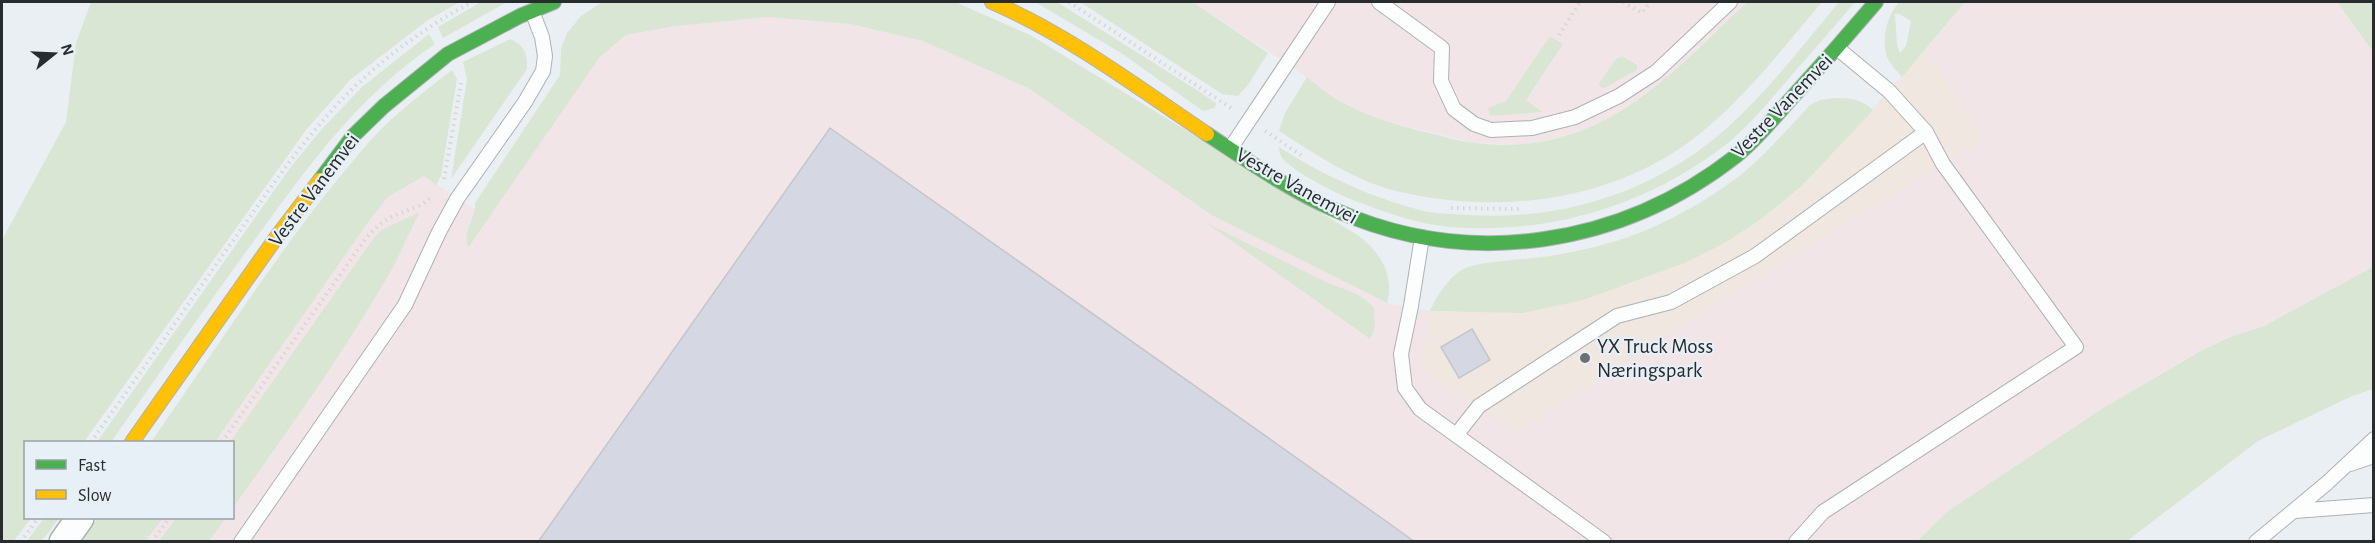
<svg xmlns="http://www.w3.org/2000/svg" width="2375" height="543" viewBox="0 0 2375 543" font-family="'Alegreya Sans',sans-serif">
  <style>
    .commercial { fill: #efe7e0 }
    .industrial { fill: #f2e5e7 }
    .green { fill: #dae6d4; fill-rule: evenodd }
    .building { fill: #d5d8e2; stroke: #c4c6ca; stroke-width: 1.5 }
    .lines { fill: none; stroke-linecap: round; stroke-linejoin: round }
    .lane-casing { stroke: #aeb1b5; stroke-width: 16 }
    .street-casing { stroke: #aeb1b5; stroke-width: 30 }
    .fast-casing { stroke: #aeb1b5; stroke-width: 16 }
    .slow-casing { stroke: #aeb1b5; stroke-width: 16 }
    .path { stroke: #d5d6d8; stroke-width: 4; stroke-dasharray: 1.5 4.5; stroke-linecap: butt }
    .lane { stroke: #fcfdfd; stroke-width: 14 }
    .street { stroke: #fcfdfd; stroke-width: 27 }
    .fast { stroke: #4caf50; stroke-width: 14 }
    .slow { stroke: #ffc107; stroke-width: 14 }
    .poi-dot { fill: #6d7073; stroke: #e7eff7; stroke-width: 2 }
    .labels { text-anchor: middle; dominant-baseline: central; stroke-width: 4.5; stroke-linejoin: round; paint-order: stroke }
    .street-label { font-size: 21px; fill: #292c2e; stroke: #e7eff7 }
    .poi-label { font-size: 21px; fill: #292c2e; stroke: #e7eff7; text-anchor: start }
  </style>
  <rect width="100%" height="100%" fill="#eaeff4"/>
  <path class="commercial" d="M 1927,48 L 1984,139 L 1714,306 L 1517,433 L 1422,370 L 1430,311 L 1453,312 L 1627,285 L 1685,263 L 1723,244 L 1760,220 L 1803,186 Z"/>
  <path class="industrial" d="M 1193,2 L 1747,2 L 1664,81 L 1607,121 L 1569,136 L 1525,144 L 1475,143 L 1376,119 L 1325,94 L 1307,77 Z
    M 1965,2 L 2337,2 L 2373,52 L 2373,267 L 2264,326 L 2230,337 L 2201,351 L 2103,408 L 1948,511 L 1917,541 L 146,542 L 163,518 L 232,518 L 232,442 L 215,442 L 369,221 L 388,197 L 424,176 L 476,210 L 468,226 L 599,58 L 627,35 L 676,26 L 768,17 L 850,24 L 923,41 L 1028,88 L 1213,216 L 1387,303 L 1430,311 L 1422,370 L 1517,433 L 1714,306 L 1983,139 L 1927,48 Z"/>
  <path class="green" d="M 91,2 L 460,2 L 428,20 L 350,80 L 306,130 L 84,442 L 26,442 L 26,518 L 31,518 L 14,541 L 2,541 L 2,240 L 66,122 L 76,43 Z
    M 481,2 L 507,2 L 443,38 L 438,27 Z
    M 602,2 L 955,2 L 1030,35 L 1359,236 C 1380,252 1395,276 1387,303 L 1213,216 L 1028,88 L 923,41 L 850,24 L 768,17 L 676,26 L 626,35 L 599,58 L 468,248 C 462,230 476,219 475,203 L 560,75 L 561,49 L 567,33 L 581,16 Z
    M 1035,2 L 1057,2 L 1200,92 L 1216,103 L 1215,108 L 1203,111 L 1121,53 Z
    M 1080,2 L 1193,2 L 1268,53 L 1248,85 L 1238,96 L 1222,94 Z
    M 1747,2 L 1822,2 C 1784,47 1748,94 1702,132 C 1618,201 1501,216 1396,191 C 1355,181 1315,154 1279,131 L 1285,113 L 1307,77 C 1341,108 1378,120 1421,131 C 1439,135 1457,141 1475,143 C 1599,158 1666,79 1747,2 Z
    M 1839,2 L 1855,2 C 1832,29 1808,57 1784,84 C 1765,106 1746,129 1724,146 C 1646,206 1548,235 1450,227 C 1418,224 1388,213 1358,202 C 1343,197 1287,169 1281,156 C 1280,155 1279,149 1279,147 C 1324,176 1372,198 1424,211 C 1438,214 1454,214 1469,215 C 1564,221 1657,191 1728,127 C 1769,90 1804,44 1839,2 Z
    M 1899,2 L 1965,2 L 1902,77 C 1897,71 1890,64 1887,57 C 1881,38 1887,16 1899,2 ZM 1895,14 L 1899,14 L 1911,21 L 1906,46 L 1900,53 L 1897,45 Z
    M 2337,2 L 2373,2 L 2373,52 Z
    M 429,34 L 435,44 C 358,97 313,160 259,234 C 209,302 160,373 111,442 L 97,442 L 290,168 L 321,130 L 362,87 Z
    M 1550,36 L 1563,44 L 1526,100 L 1542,112 L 1490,116 L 1488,108 L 1506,101 Z
    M 510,39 C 524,44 528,55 527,69 L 451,179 L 467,79 L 463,62 Z
    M 1622,56 L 1637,65 L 1637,70 L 1604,88 L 1600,87 L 1599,83 L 1616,59 Z
    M 452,70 L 457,79 L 441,176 L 436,185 L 424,176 L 388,197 L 369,221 L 215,442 L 151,442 C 221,342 289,233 370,141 C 394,114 424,92 452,70 Z
    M 1835,98 C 1850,98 1861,99 1873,110 L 1802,186 L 1760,220 L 1723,244 L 1685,263 L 1583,300 L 1523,313 L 1430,311 C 1436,297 1447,280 1460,271 C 1476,260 1528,260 1550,256 C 1580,251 1611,244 1639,233 C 1675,219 1720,193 1749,168 C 1771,148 1790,127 1810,105 L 1820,100 Z
    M 420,212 C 407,235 399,259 385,281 C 339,360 285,434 233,508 L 232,442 L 230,442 L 373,239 L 381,230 Z
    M 1205,222 C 1244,242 1283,261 1322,280 C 1343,291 1357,289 1374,308 L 1375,327 L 1370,339 Z
    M 2373,267 L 2373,389 L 2350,397 L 2258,441 L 2127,541 L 1917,541 L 1948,511 L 2103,408 L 2201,351 L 2230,337 L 2264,326 Z
    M 44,518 L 59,518 L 42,541 L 27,541 Z
    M 98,518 L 163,518 L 146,541 L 81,541 Z
    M 176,518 L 226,518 L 209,541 L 159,541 Z"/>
  <path class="building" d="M 830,128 L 1383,519 L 1415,542 L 538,542 Z
    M 1472,329 L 1490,360 L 1459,378 L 1441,347 Z"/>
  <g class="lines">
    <defs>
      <path id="lane" d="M 1379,2 L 1442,48 L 1441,81 L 1454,109 L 1474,124 L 1491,130 L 1532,128 L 1575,117 L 1619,96 L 1656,72 L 1730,2
        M 1230,149 L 1328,2
        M 1422,237 L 1411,306 L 1401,354 L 1405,388 L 1420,409 L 1604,542
        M 1457,434 L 1479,406 L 1617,316 L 1671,302 L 1755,256 L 1926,132
        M 2350,464 L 2374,456
        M 2295,511 L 2374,505
        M 241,542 L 405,305 L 439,232 L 457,199 L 525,102 L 543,71 L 545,56 L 542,37 L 532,11
        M 1796,542 L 1823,512 L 2076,347 L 1943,164 L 1926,132 L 1889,91 L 1837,48
        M 2256,542 L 2327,483 L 2374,439"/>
      <path id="street" d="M 63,542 L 80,518"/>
      <path id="fast" d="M 1207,134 C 1248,161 1289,190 1335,210 C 1470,270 1621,246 1736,156 C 1756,140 1772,120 1789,101 C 1819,68 1848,35 1876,2
        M 320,180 L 353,136 L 384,106 L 448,54 L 520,16 L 554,2"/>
      <path id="slow" d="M 992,2 C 1070,36 1137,87 1207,134
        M 132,442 L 278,235 L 320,180"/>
    </defs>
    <use href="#lane" class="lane-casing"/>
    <use href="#street" class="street-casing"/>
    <use href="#fast" class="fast-casing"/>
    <use href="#slow" class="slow-casing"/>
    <path class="path" d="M 1069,2 L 1234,110
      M 1623,2 L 1642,13 L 1650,2
      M 1559,35 L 1580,2
      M 1265,131 L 1304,157
      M 444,179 L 461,83
      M 1451,208 L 1522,209
      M 91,442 C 135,380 179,318 222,256 C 256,209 288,160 326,117 C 366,70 418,31 472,2
      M 222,442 L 366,238 C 373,231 379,224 388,219 C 403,210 421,209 433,195
      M 21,542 L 38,518
      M 152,542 L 169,518"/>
    <use href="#lane" class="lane"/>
    <use href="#street" class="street"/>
    <use href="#fast" class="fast"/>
    <use href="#slow" class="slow"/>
  </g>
  <circle class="poi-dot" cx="1585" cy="358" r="6"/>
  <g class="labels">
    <g class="street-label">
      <text transform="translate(1782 106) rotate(-46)">Vestre Vanemvei</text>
      <text transform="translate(1297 186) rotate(29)">Vestre Vanemvei</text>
      <text transform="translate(314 190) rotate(-53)">Vestre Vanemvei</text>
    </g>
    <g class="poi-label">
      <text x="1597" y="346">YX Truck Moss<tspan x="1597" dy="24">Næringspark</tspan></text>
    </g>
  </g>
  <rect width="2375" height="543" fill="none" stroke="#292c2e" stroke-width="6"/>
  <rect x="24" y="441" width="210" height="78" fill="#e7eff7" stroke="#9ba1a7" stroke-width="1.5"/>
  <rect x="36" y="460" width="30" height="9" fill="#4caf50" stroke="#9ba1a7" stroke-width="1.5"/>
  <text x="78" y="471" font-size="18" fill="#292c2e">Fast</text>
  <rect x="36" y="490" width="30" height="9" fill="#ffc107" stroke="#9ba1a7" stroke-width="1.5"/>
  <text x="78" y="501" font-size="18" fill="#292c2e">Slow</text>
  <g transform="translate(54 54) rotate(72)" stroke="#e7eff7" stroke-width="4.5" paint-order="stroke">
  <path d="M0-4.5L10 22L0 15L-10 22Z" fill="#292c2e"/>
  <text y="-9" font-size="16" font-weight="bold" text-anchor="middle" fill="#292c2e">N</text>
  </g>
</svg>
